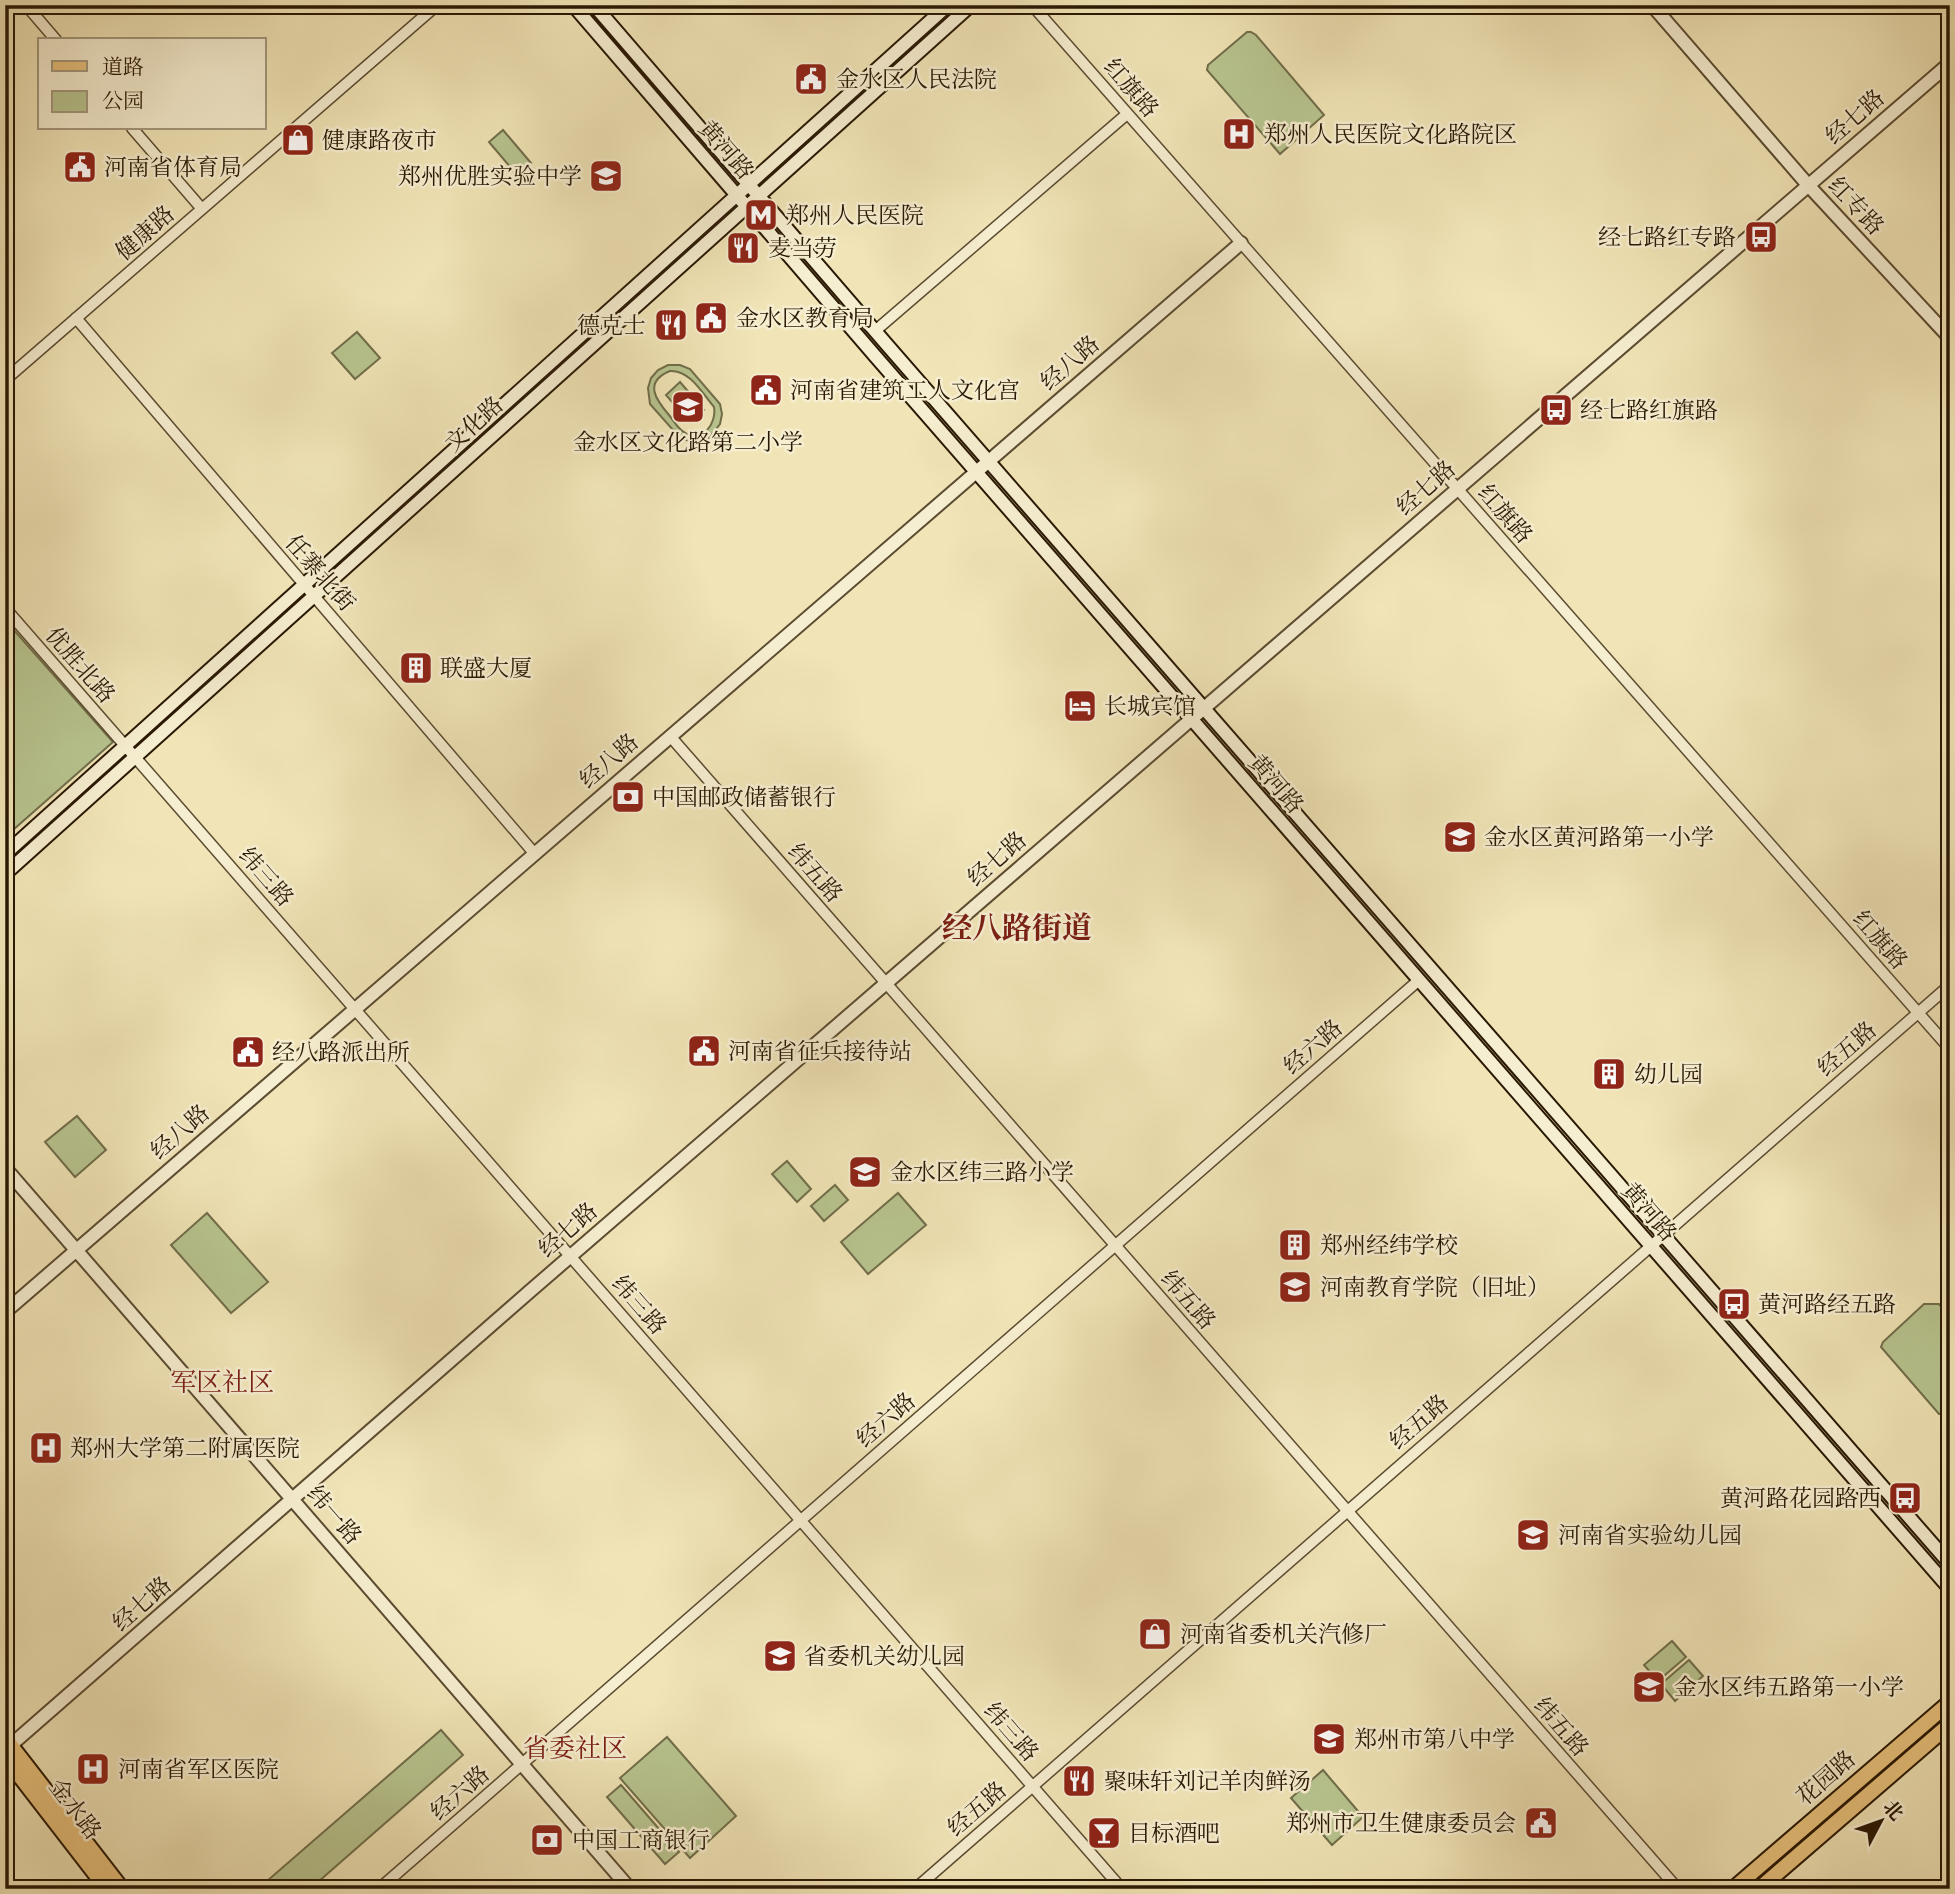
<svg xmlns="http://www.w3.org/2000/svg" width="1955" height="1894" viewBox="0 0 1955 1894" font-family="'IM FELL Double Pica','Noto Serif SC',serif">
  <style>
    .green { fill: #b8c590; stroke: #706e4a; stroke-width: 2; fill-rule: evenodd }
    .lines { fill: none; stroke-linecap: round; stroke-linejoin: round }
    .minor-casing { stroke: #5b4b31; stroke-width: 13 }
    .tertiary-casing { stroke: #5b4b31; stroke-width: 16 }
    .secondary-casing { stroke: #291804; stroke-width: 16 }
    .primary-casing { stroke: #291804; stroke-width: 18 }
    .minor { stroke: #f6eed0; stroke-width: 10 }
    .tertiary { stroke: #f6eed0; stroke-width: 12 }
    .secondary { stroke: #f6eed0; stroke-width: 12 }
    .primary { stroke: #e8c27c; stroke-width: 14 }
    .labels { text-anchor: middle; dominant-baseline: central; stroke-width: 5; stroke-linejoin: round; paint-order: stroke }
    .poi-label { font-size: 23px; fill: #291804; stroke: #f6eed0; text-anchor: start }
    .street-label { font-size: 23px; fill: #291804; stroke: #f6eed0 }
    .quarter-label { font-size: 26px; fill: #7a1f14; stroke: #f6eed0 }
    .district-label { font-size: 30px; font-weight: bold; fill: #7a1f14; stroke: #f6eed0 }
  </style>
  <rect width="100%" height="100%" fill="#f1e5b7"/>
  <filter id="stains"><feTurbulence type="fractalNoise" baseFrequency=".00286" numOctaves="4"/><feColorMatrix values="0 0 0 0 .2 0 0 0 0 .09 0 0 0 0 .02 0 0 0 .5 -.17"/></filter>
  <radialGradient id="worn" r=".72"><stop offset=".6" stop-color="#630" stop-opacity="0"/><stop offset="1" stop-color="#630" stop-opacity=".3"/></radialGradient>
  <path class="green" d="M 1247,32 L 1251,32 L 1256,35 L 1324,115 L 1280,154 L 1207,70 L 1208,65 Z
    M 503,130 L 531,163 L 517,175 L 489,142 Z
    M 357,332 L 380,358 L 355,379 L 332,353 Z
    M 668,365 L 680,365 L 690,369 L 720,404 L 722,414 L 720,424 L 709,438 L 692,442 L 680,438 L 650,404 L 648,388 L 651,378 L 658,370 ZM 670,371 C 690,370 702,393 714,407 C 717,423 702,445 684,432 C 678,429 674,421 669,415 C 656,400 643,382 670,371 Z
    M 680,382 L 704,410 L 690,422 L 666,395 Z
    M 5,620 L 113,742 L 5,837 Z
    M 77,1116 L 106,1150 L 75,1177 L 45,1142 Z
    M 787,1161 L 811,1189 L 797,1202 L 772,1174 Z
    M 835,1185 L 848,1200 L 824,1221 L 811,1206 Z
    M 898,1193 L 926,1225 L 868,1274 L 841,1242 Z
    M 207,1213 L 268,1282 L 231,1313 L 171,1245 Z
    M 1924,1304 L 1939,1304 L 1950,1317 L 1950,1408 L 1943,1414 L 1939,1414 L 1881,1347 L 1883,1342 Z
    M 1672,1641 L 1686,1657 L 1658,1681 L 1644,1665 Z
    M 1689,1660 L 1703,1676 L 1675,1701 L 1661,1684 Z
    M 441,1730 L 463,1755 L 310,1889 L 264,1889 L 267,1881 Z
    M 667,1737 L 736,1816 L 690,1858 L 620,1778 Z
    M 1323,1770 L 1363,1817 L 1332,1845 L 1291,1798 Z
    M 621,1785 L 679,1852 L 665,1864 L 607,1797 Z"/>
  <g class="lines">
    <defs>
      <path id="minor" d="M 26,5 L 56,40
        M 1032,5 L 1950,1049
        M 132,128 L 202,209
        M 76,318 L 534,853
        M 875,331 L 1127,114
        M 5,380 L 437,5
        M 5,608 L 1122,1889
        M 670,736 L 1678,1889
        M 379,1889 L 1419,980
        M 915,1889 L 1950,985"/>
      <path id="tertiary" d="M 1652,5 L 1808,185 L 1950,338
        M 5,1168 L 630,1889
        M 5,1312 L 1241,243
        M 5,1737 L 11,1745 L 529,1292 L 1950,63"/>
      <path id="secondary" d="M 573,5 L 876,357 L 1950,1589
        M 594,5 L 888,346 L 1950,1564
        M 5,854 L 948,5
        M 5,874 L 971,5"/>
      <path id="primary" d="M 5,1738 L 122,1889
        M 5,1757 L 107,1889
        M 1733,1889 L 1950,1702
        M 1759,1889 L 1950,1724"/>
    </defs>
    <use href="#minor" class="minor-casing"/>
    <use href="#tertiary" class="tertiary-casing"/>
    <use href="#secondary" class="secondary-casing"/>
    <use href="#primary" class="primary-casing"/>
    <use href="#minor" class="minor"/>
    <use href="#tertiary" class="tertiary"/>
    <use href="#secondary" class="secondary"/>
    <use href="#primary" class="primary"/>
  </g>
  <defs>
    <symbol id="civic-square" viewBox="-11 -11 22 22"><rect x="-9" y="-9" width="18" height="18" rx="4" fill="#8f2418" stroke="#f6eed0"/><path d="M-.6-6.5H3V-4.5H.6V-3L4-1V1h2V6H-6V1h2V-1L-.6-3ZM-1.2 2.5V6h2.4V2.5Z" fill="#fff"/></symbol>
    <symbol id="hospital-square" viewBox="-11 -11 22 22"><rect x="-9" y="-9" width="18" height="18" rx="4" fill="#8f2418" stroke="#f6eed0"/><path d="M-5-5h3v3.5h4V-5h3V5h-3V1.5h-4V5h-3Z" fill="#fff"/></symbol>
    <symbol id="shop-square" viewBox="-11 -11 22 22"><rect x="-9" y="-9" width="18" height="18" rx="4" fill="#8f2418" stroke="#f6eed0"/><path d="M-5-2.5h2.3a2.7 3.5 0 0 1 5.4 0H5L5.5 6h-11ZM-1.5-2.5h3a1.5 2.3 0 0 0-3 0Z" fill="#fff"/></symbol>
    <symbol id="school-square" viewBox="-11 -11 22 22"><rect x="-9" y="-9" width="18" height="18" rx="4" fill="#8f2418" stroke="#f6eed0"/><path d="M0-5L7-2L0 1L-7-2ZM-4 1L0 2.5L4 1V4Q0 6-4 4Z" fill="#fff"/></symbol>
    <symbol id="metro-square" viewBox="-11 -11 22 22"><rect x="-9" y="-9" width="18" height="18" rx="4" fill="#8f2418" stroke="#f6eed0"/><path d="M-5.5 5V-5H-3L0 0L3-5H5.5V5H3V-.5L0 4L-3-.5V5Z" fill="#fff"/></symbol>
    <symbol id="bus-square" viewBox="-11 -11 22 22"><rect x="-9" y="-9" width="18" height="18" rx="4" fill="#8f2418" stroke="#f6eed0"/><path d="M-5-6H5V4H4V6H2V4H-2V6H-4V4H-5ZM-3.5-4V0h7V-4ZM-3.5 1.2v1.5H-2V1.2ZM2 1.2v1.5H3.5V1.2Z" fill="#fff"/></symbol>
    <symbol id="restaurant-square" viewBox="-11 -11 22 22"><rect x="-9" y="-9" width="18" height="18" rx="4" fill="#8f2418" stroke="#f6eed0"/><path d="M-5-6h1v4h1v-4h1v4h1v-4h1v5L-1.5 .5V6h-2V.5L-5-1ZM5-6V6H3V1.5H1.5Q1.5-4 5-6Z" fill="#fff"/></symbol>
    <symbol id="building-square" viewBox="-11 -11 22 22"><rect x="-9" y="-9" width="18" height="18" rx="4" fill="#8f2418" stroke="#f6eed0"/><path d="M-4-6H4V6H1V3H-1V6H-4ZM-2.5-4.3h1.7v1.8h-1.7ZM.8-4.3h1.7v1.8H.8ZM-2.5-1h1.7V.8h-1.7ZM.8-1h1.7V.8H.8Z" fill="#fff"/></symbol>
    <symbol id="hotel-square" viewBox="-11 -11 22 22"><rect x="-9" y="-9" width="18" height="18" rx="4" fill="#8f2418" stroke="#f6eed0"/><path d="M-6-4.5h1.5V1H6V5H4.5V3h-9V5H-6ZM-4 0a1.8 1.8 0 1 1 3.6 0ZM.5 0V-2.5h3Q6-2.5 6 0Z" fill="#fff"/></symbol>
    <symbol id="bank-square" viewBox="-11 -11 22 22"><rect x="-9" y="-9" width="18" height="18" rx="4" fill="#8f2418" stroke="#f6eed0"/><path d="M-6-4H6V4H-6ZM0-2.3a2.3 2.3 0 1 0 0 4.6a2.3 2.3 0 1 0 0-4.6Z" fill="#fff"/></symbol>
    <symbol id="university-square" viewBox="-11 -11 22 22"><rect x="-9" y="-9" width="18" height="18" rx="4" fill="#8f2418" stroke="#f6eed0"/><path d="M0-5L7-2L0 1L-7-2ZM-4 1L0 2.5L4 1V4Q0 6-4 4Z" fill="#fff"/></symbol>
    <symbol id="bar-square" viewBox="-11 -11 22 22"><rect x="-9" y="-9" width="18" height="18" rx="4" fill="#8f2418" stroke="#f6eed0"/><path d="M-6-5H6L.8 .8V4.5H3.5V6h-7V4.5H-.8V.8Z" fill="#fff"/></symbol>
  </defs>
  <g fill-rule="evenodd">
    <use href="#civic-square" x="792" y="60" width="38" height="38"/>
    <use href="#hospital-square" x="1220" y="115" width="38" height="38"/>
    <use href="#shop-square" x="279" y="121" width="38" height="38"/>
    <use href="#civic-square" x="61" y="148" width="38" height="38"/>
    <use href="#school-square" x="587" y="157" width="38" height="38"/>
    <use href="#metro-square" x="742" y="196" width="38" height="38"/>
    <use href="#bus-square" x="1742" y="218" width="38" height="38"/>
    <use href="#restaurant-square" x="724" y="229" width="38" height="38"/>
    <use href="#civic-square" x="692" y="299" width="38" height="38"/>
    <use href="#restaurant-square" x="652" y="306" width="38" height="38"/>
    <use href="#civic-square" x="747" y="371" width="38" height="38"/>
    <use href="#school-square" x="669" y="388" width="38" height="38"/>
    <use href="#bus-square" x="1537" y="391" width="38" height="38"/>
    <use href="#building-square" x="397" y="649" width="38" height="38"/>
    <use href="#hotel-square" x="1061" y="687" width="38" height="38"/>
    <use href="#bank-square" x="609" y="778" width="38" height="38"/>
    <use href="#school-square" x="1441" y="818" width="38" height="38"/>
    <use href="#civic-square" x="685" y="1032" width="38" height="38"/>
    <use href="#civic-square" x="229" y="1033" width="38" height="38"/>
    <use href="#building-square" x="1590" y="1055" width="38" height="38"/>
    <use href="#school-square" x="846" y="1153" width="38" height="38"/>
    <use href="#building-square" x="1276" y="1226" width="38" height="38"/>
    <use href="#university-square" x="1276" y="1268" width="38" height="38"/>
    <use href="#bus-square" x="1715" y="1285" width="38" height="38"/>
    <use href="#hospital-square" x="27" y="1429" width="38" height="38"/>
    <use href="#bus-square" x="1886" y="1479" width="38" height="38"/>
    <use href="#school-square" x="1514" y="1516" width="38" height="38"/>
    <use href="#shop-square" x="1136" y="1615" width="38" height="38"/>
    <use href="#school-square" x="761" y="1637" width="38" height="38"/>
    <use href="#school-square" x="1630" y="1668" width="38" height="38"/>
    <use href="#school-square" x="1310" y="1720" width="38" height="38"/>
    <use href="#hospital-square" x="74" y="1750" width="38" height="38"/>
    <use href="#restaurant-square" x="1060" y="1762" width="38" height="38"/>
    <use href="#civic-square" x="1522" y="1804" width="38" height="38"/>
    <use href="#bar-square" x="1085" y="1814" width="38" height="38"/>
    <use href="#bank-square" x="528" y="1821" width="38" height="38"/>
  </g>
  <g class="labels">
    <g class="poi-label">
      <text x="836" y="79">金水区人民法院</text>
      <text x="1264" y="134">郑州人民医院文化路院区</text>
      <text x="322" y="140">健康路夜市</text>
      <text x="104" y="167">河南省体育局</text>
      <text x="582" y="176" text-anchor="end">郑州优胜实验中学</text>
      <text x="786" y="215">郑州人民医院</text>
      <text x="1736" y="237" text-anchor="end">经七路红专路</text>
      <text x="768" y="248">麦当劳</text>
      <text x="736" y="318">金水区教育局</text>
      <text x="646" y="325" text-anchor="end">德克士</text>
      <text x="790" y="390">河南省建筑工人文化宫</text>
      <text x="1580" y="410">经七路红旗路</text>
      <text x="688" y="442" text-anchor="middle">金水区文化路第二小学</text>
      <text x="440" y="668">联盛大厦</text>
      <text x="1104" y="706">长城宾馆</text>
      <text x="652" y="797">中国邮政储蓄银行</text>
      <text x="1484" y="837">金水区黄河路第一小学</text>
      <text x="728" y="1051">河南省征兵接待站</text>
      <text x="272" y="1052">经八路派出所</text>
      <text x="1634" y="1074">幼儿园</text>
      <text x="890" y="1172">金水区纬三路小学</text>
      <text x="1320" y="1245">郑州经纬学校</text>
      <text x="1320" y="1287">河南教育学院（旧址）</text>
      <text x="1758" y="1304">黄河路经五路</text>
      <text x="70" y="1448">郑州大学第二附属医院</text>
      <text x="1881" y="1498" text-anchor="end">黄河路花园路西</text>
      <text x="1558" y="1535">河南省实验幼儿园</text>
      <text x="1180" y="1634">河南省委机关汽修厂</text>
      <text x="804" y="1656">省委机关幼儿园</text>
      <text x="1674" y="1687">金水区纬五路第一小学</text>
      <text x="1354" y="1739">郑州市第八中学</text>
      <text x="118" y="1769">河南省军区医院</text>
      <text x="1104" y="1781">聚味轩刘记羊肉鲜汤</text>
      <text x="1516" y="1823" text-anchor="end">郑州市卫生健康委员会</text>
      <text x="1128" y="1833">目标酒吧</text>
      <text x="572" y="1840">中国工商银行</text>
    </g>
    <g class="street-label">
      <text transform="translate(1131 88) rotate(49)">红旗路</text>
      <text transform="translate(1855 117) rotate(-41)">经七路</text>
      <text transform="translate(726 150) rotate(49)">黄河路</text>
      <text transform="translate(1856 206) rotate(47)">红专路</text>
      <text transform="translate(145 233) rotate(-41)">健康路</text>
      <text transform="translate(1070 363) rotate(-41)">经八路</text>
      <text transform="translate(474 424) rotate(-42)">文化路</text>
      <text transform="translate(1426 488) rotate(-41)">经七路</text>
      <text transform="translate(1505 514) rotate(49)">红旗路</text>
      <text transform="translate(320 573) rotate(49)">任寨北街</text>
      <text transform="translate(80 665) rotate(49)">优胜北路</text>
      <text transform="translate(609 761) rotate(-41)">经八路</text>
      <text transform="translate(1276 784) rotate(49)">黄河路</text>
      <text transform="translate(997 859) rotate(-41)">经七路</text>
      <text transform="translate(815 873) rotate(49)">纬五路</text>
      <text transform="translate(266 877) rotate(49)">纬三路</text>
      <text transform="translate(1880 940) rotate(49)">红旗路</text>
      <text transform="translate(1313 1047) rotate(-41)">经六路</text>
      <text transform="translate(1847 1049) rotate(-41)">经五路</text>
      <text transform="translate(180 1132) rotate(-41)">经八路</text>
      <text transform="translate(1649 1212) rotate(49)">黄河路</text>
      <text transform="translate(568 1230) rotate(-41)">经七路</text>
      <text transform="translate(1188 1300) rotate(49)">纬五路</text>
      <text transform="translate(639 1305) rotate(49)">纬三路</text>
      <text transform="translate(886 1420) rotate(-41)">经六路</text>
      <text transform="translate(1419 1422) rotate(-41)">经五路</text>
      <text transform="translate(334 1515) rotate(49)">纬一路</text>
      <text transform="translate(142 1604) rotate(-41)">经七路</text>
      <text transform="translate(1561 1727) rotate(49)">纬五路</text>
      <text transform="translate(1011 1732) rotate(49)">纬三路</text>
      <text transform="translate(1826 1778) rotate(-41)">花园路</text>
      <text transform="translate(460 1793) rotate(-41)">经六路</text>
      <text transform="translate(75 1809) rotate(53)">金水路</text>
      <text transform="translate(977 1809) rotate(-41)">经五路</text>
    </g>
    <g class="quarter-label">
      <text x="222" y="1383">军区社区</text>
      <text x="575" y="1749">省委社区</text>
    </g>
    <g class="district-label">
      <text x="1017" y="928">经八路街道</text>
    </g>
  </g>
  <rect width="1955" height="1894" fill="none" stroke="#f1e5b7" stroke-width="28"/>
  <rect x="7" y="7" width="1941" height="1880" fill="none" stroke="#291804" stroke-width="3.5"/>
  <rect x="14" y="14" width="1927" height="1866" fill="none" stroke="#291804" stroke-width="2"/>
  <rect x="38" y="38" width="228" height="91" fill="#f6eed0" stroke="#a4987e" stroke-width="2"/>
  <rect x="52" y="61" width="35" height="10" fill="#e8c27c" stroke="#a4987e" stroke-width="2"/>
  <text x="102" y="74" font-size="21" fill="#291804">道路</text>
  <rect x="52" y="91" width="35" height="21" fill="#b8c590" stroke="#a4987e" stroke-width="2"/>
  <text x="102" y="108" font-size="21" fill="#291804">公园</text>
  <g transform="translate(1881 1821) rotate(49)" stroke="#f6eed0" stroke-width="5" paint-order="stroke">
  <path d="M0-5L12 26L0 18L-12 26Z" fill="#291804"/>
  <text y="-10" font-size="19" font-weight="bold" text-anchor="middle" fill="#291804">北</text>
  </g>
  <rect width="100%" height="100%" filter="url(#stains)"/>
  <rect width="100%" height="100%" fill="url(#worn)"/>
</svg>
